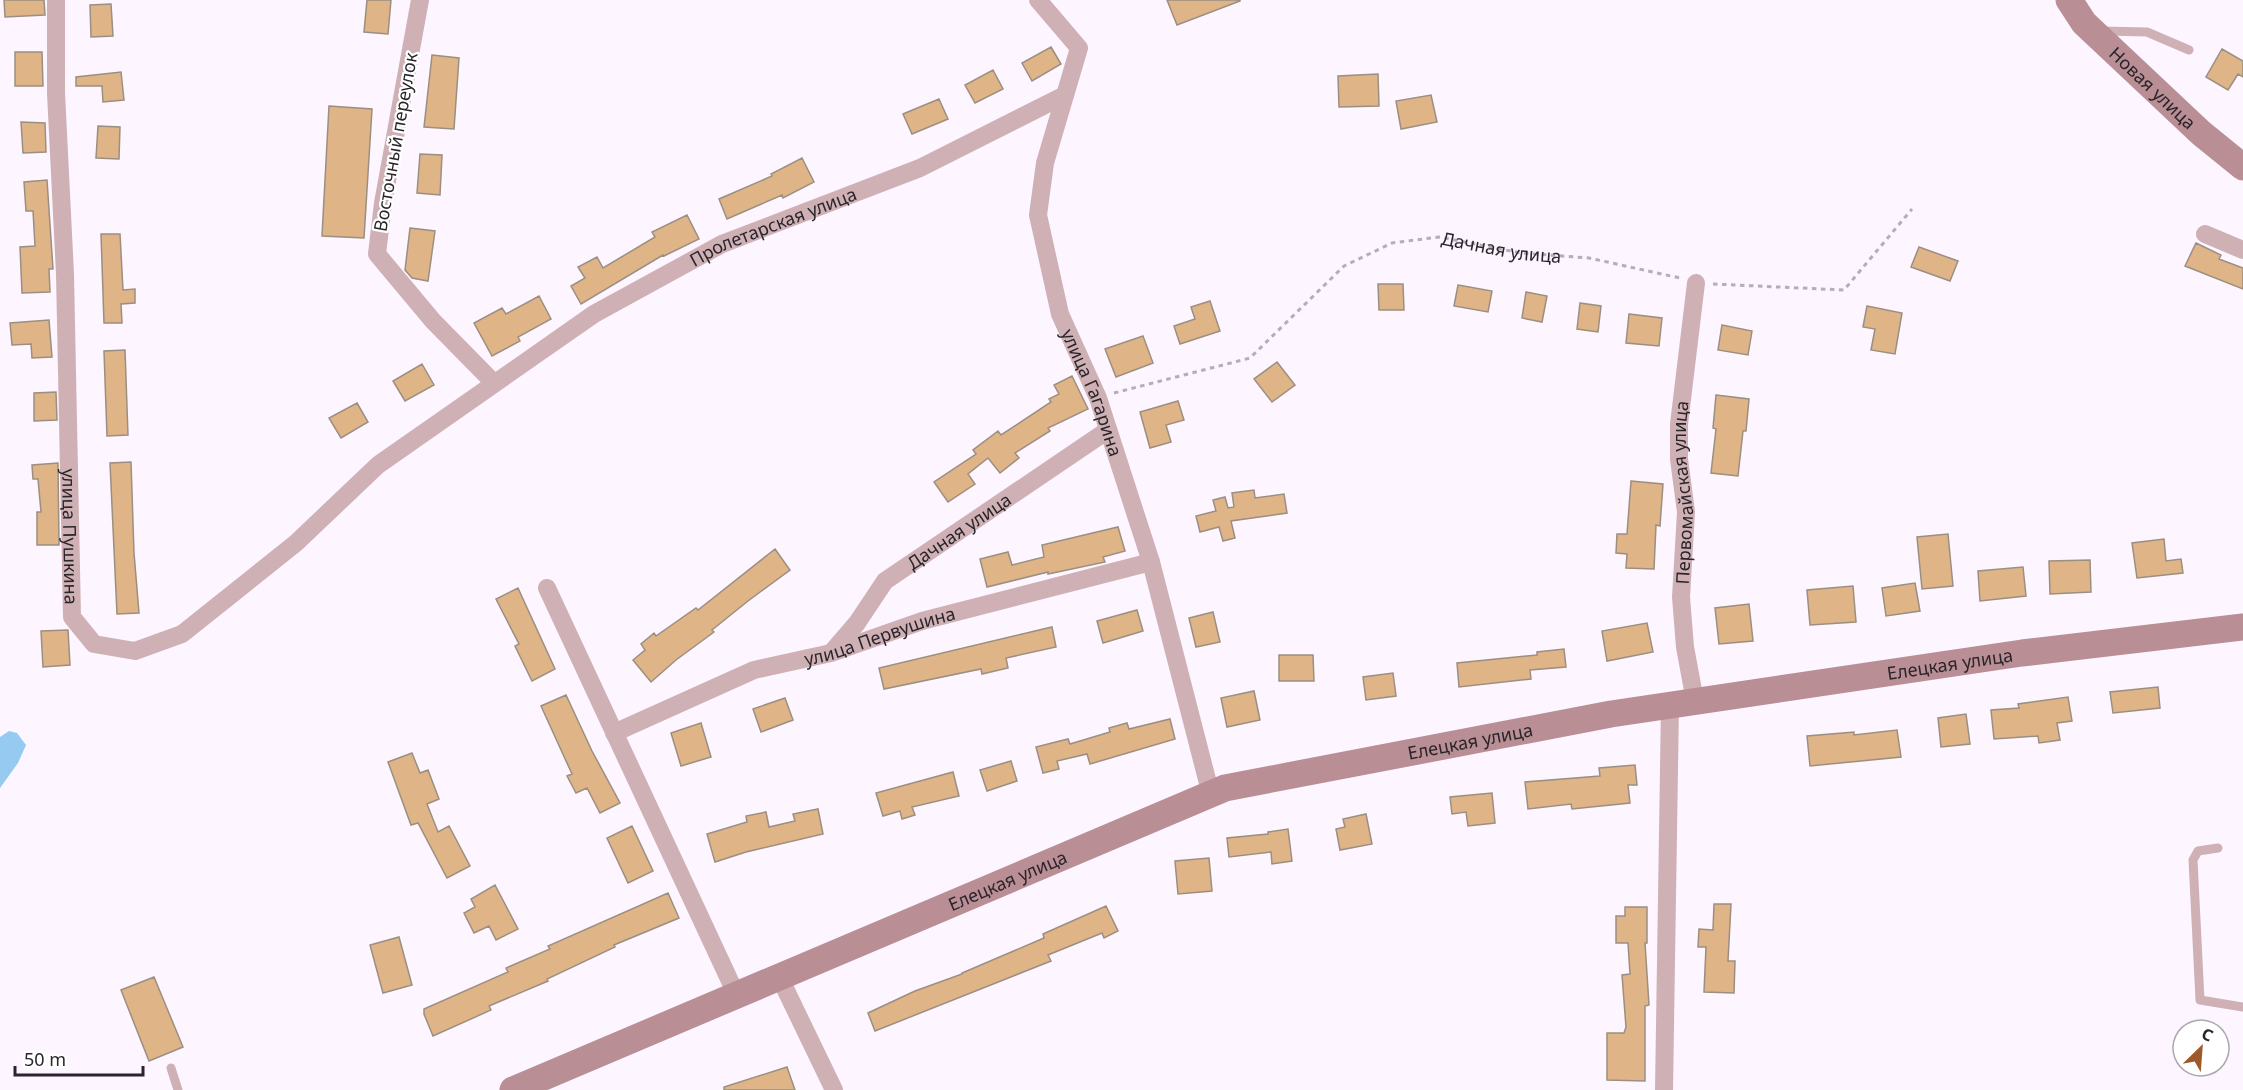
<svg xmlns="http://www.w3.org/2000/svg" width="2243" height="1090" viewBox="0 0 2243 1090" font-family="'Noto Sans',sans-serif">
  <style>
    .water { fill: #97caf1 }
    .building { fill: #dfb588; stroke: #9c8e80; stroke-width: 1.5 }
    .lines { fill: none; stroke-linecap: round; stroke-linejoin: round }
    .path { stroke: #b5aeb6; stroke-width: 3; stroke-dasharray: 4.5 4.5; stroke-linecap: butt }
    .service { stroke: #cfb1b5; stroke-width: 9 }
    .minor { stroke: #cfb1b5; stroke-width: 18 }
    .secondary { stroke: #b98e95; stroke-width: 27 }
    .labels { text-anchor: middle; dominant-baseline: central; stroke-width: 4.5; stroke-linejoin: round; paint-order: stroke }
    .street-label { font-size: 18px; fill: #2a252b; stroke: #fff }
  </style>
  <rect width="100%" height="100%" fill="#fdf5ff"/>
  <path class="water" d="M 9,731 L 17,733 L 26,745 L 18,763 L 0,788 L 0,737 Z"/>
  <path class="building" d="M 4,0 L 44,0 L 45,15 L 5,17 Z
    M 367,0 L 391,0 L 388,34 L 364,32 Z
    M 1167,0 L 1240,0 L 1240,1 L 1177,25 Z
    M 111,4 L 113,36 L 91,37 L 90,5 Z
    M 1051,47 L 1061,64 L 1032,81 L 1022,63 Z
    M 2222,49 L 2243,61 L 2243,77 L 2238,74 L 2228,90 L 2206,77 Z
    M 15,52 L 42,52 L 43,86 L 15,86 Z
    M 432,55 L 459,58 L 454,129 L 424,127 Z
    M 993,70 L 1003,89 L 975,103 L 965,85 Z
    M 121,72 L 124,100 L 103,102 L 102,86 L 76,86 L 76,77 Z
    M 1378,74 L 1379,106 L 1339,107 L 1338,76 Z
    M 1431,95 L 1437,122 L 1401,129 L 1396,101 Z
    M 939,99 L 948,119 L 912,134 L 903,114 Z
    M 329,106 L 372,109 L 364,238 L 322,236 Z
    M 21,122 L 45,123 L 46,152 L 23,153 Z
    M 98,126 L 120,127 L 119,159 L 96,158 Z
    M 420,154 L 442,155 L 440,195 L 417,193 Z
    M 802,158 L 814,182 L 783,198 L 782,195 L 727,219 L 719,199 L 772,176 L 771,174 Z
    M 47,180 L 53,269 L 49,269 L 50,292 L 22,293 L 20,247 L 35,246 L 33,211 L 26,211 L 24,182 Z
    M 687,215 L 699,239 L 664,256 L 663,255 L 581,304 L 571,286 L 585,278 L 578,267 L 597,257 L 603,268 L 655,237 L 652,232 Z
    M 410,228 L 435,231 L 428,281 L 412,278 L 405,270 Z
    M 101,234 L 120,234 L 123,290 L 135,289 L 135,303 L 121,304 L 122,323 L 104,323 Z
    M 2196,243 L 2221,255 L 2219,259 L 2243,268 L 2243,289 L 2185,266 Z
    M 1919,247 L 1958,261 L 1950,281 L 1911,267 Z
    M 1378,284 L 1403,284 L 1404,310 L 1379,310 Z
    M 1458,285 L 1492,291 L 1488,312 L 1454,306 Z
    M 1526,292 L 1547,296 L 1542,322 L 1522,318 Z
    M 539,296 L 551,319 L 518,337 L 520,341 L 492,356 L 474,323 L 502,308 L 506,314 Z
    M 1210,301 L 1220,331 L 1180,344 L 1174,326 L 1195,319 L 1191,307 Z
    M 1580,303 L 1601,306 L 1598,332 L 1577,329 Z
    M 1867,306 L 1902,313 L 1895,354 L 1871,350 L 1875,329 L 1863,327 Z
    M 1629,314 L 1662,318 L 1659,346 L 1626,343 Z
    M 49,320 L 52,357 L 32,358 L 31,344 L 12,345 L 10,323 Z
    M 1722,325 L 1752,331 L 1748,355 L 1718,350 Z
    M 1143,336 L 1153,363 L 1116,377 L 1105,349 Z
    M 125,350 L 128,435 L 107,436 L 104,351 Z
    M 1277,362 L 1295,385 L 1272,402 L 1254,379 Z
    M 422,364 L 434,385 L 405,401 L 393,381 Z
    M 1072,376 L 1088,409 L 1048,428 L 1050,431 L 1015,453 L 1019,458 L 1000,473 L 988,458 L 968,474 L 975,484 L 948,502 L 934,482 L 976,454 L 973,450 L 998,431 L 1001,435 L 1051,402 L 1049,399 L 1059,394 L 1054,385 Z
    M 56,392 L 57,420 L 34,421 L 34,393 Z
    M 1716,395 L 1749,399 L 1746,431 L 1743,431 L 1738,476 L 1711,473 L 1716,429 L 1713,428 Z
    M 1178,401 L 1184,420 L 1166,425 L 1171,442 L 1150,448 L 1140,412 Z
    M 357,403 L 368,422 L 341,438 L 329,418 Z
    M 131,462 L 134,553 L 139,613 L 117,614 L 110,463 Z
    M 58,463 L 59,545 L 37,545 L 37,512 L 41,512 L 38,479 L 33,479 L 32,465 Z
    M 1631,481 L 1663,484 L 1660,526 L 1656,525 L 1654,569 L 1626,568 L 1627,554 L 1616,553 L 1617,534 L 1627,534 Z
    M 1254,490 L 1255,498 L 1284,494 L 1287,513 L 1231,521 L 1235,538 L 1223,541 L 1219,527 L 1200,532 L 1196,516 L 1216,511 L 1213,500 L 1225,497 L 1228,508 L 1234,507 L 1232,493 Z
    M 1118,527 L 1125,551 L 1103,557 L 1105,562 L 1048,574 L 1048,572 L 987,587 L 980,559 L 1008,552 L 1012,565 L 1044,557 L 1042,545 Z
    M 1948,534 L 1953,586 L 1922,589 L 1917,537 Z
    M 2164,539 L 2166,561 L 2181,559 L 2183,573 L 2137,578 L 2132,543 Z
    M 775,549 L 790,570 L 748,601 L 712,630 L 714,632 L 676,660 L 651,682 L 633,660 L 645,650 L 641,644 L 654,633 L 656,636 L 696,608 L 698,610 Z
    M 2090,560 L 2091,592 L 2050,594 L 2049,561 Z
    M 2023,567 L 2026,596 L 1980,601 L 1978,571 Z
    M 1915,583 L 1920,611 L 1886,616 L 1882,588 Z
    M 1853,586 L 1856,622 L 1810,625 L 1807,590 Z
    M 518,588 L 555,669 L 532,681 L 515,646 L 519,644 L 496,599 Z
    M 1749,604 L 1753,641 L 1719,644 L 1715,608 Z
    M 1137,610 L 1143,631 L 1103,643 L 1097,621 Z
    M 1213,612 L 1220,642 L 1196,647 L 1189,618 Z
    M 1647,623 L 1653,652 L 1607,661 L 1602,631 Z
    M 1052,627 L 1056,647 L 1006,658 L 1008,668 L 982,674 L 981,669 L 884,689 L 879,668 Z
    M 68,630 L 70,665 L 43,667 L 41,631 Z
    M 1564,649 L 1566,667 L 1530,670 L 1531,679 L 1459,687 L 1457,663 L 1537,655 L 1537,652 Z
    M 1279,655 L 1313,655 L 1314,681 L 1279,681 Z
    M 1393,673 L 1396,696 L 1366,700 L 1363,677 Z
    M 2158,687 L 2160,708 L 2113,713 L 2110,692 Z
    M 1254,691 L 1260,720 L 1227,727 L 1221,698 Z
    M 566,695 L 592,751 L 620,803 L 600,813 L 587,788 L 576,793 L 567,776 L 572,774 L 541,706 Z
    M 2068,697 L 2072,721 L 2057,723 L 2060,740 L 2039,743 L 2038,736 L 1994,739 L 1991,710 L 2019,708 L 2018,704 Z
    M 785,698 L 793,720 L 761,732 L 753,709 Z
    M 1966,714 L 1970,744 L 1941,747 L 1938,718 Z
    M 1170,719 L 1175,739 L 1090,764 L 1087,754 L 1057,761 L 1059,769 L 1043,773 L 1036,747 L 1068,739 L 1070,744 L 1110,732 L 1109,728 L 1127,723 L 1129,729 Z
    M 701,723 L 711,757 L 681,766 L 671,733 Z
    M 1897,730 L 1901,757 L 1810,766 L 1807,736 L 1854,732 L 1854,735 Z
    M 412,753 L 420,773 L 428,770 L 439,799 L 427,804 L 438,832 L 449,826 L 470,866 L 447,878 L 418,823 L 411,825 L 388,762 Z
    M 1011,761 L 1017,781 L 987,791 L 980,770 Z
    M 1635,765 L 1637,785 L 1628,785 L 1630,803 L 1572,809 L 1571,804 L 1528,809 L 1525,782 L 1600,776 L 1599,768 Z
    M 953,772 L 959,796 L 912,807 L 915,815 L 902,819 L 900,811 L 883,816 L 876,793 Z
    M 1492,793 L 1495,823 L 1468,826 L 1466,812 L 1452,814 L 1450,797 Z
    M 818,809 L 823,834 L 746,852 L 715,862 L 707,834 L 747,822 L 746,816 L 766,812 L 769,827 L 795,821 L 793,814 Z
    M 1366,814 L 1372,844 L 1340,850 L 1336,829 L 1345,827 L 1343,819 Z
    M 632,826 L 653,871 L 628,883 L 607,838 Z
    M 1288,829 L 1292,861 L 1272,864 L 1271,852 L 1229,857 L 1227,838 L 1268,834 L 1268,832 Z
    M 1209,858 L 1212,891 L 1178,894 L 1175,861 Z
    M 495,885 L 518,929 L 496,940 L 489,926 L 474,933 L 464,913 L 475,907 L 471,899 Z
    M 668,893 L 679,918 L 614,945 L 615,947 L 547,979 L 548,981 L 489,1006 L 491,1010 L 433,1036 L 424,1014 L 424,1009 L 508,972 L 506,968 L 550,949 L 548,946 Z
    M 1714,904 L 1731,904 L 1728,961 L 1735,961 L 1734,993 L 1704,992 L 1706,947 L 1698,947 L 1699,929 L 1713,930 Z
    M 1106,906 L 1118,931 L 1104,938 L 1102,933 L 1048,955 L 1051,961 L 875,1031 L 868,1013 L 915,991 L 962,974 L 962,973 L 1044,938 L 1043,934 Z
    M 1625,907 L 1647,907 L 1647,943 L 1645,943 L 1649,1005 L 1645,1006 L 1645,1081 L 1607,1080 L 1607,1033 L 1624,1033 L 1626,1027 L 1622,975 L 1630,974 L 1628,943 L 1616,943 L 1616,916 L 1625,916 Z
    M 399,937 L 412,985 L 383,993 L 370,945 Z
    M 154,977 L 183,1047 L 149,1061 L 121,990 Z
    M 787,1067 L 795,1090 L 724,1090 L 724,1087 Z"/>
  <g class="lines">
    <g class="path">
      <path d="M 1713,284 L 1844,290 L 1912,209"/>
      <path id="s1" d="M 1114,393 L 1250,358 L 1344,266 L 1392,243 L 1439,237 L 1521,253 L 1589,258 L 1680,278"/>
    </g>
    <path class="service" d="M 2102,31 L 2147,32 L 2189,50
      M 2218,848 L 2198,851 L 2193,860 L 2200,1000 L 2243,1007
      M 171,1068 L 178,1090"/>
    <g class="minor">
      <path id="s2" d="M 56,0 L 56,93 L 65,274 L 72,617 L 94,644 L 135,651 L 182,634 L 296,543 L 378,465 L 594,314 L 722,244 L 920,168 L 1065,95"/>
      <path d="M 420,0 L 383,203 L 377,254 L 433,321 L 494,383"/>
      <path id="s3" d="M 1038,0 L 1079,48 L 1045,163 L 1038,215 L 1060,314 L 1098,398 L 1151,562 L 1211,795"/>
      <path d="M 2205,234 L 2243,250"/>
      <path d="M 547,588 L 736,994"/>
      <path id="s4" d="M 832,652 L 857,623 L 885,581 L 1108,430"/>
      <path id="s5" d="M 1695,701 L 1685,647 L 1681,597 L 1686,512 L 1679,459 L 1679,424 L 1696,283"/>
      <path id="s6" d="M 614,733 L 754,670 L 831,653 L 922,621 L 1151,562"/>
      <path d="M 779,976 L 834,1090"/>
      <path d="M 1664,1090 L 1670,705"/>
    </g>
    <g class="secondary">
      <path id="s7" d="M 2069,0 L 2084,23 L 2201,133 L 2243,167"/>
      <path id="s8" d="M 513,1090 L 1225,788 L 1611,714 L 2022,653 L 2243,627"/>
    </g>
  </g>
  <g class="labels">
    <g class="street-label">
      <text stroke="none"><textPath href="#s7" startOffset="122">Новая улица</textPath></text>
      <text transform="translate(395 142) rotate(-80)">Восточный переулок</text>
      <text stroke="none"><textPath href="#s2" startOffset="1466">Пролетарская улица</textPath></text>
      <text stroke="none"><textPath href="#s1" startOffset="436">Дачная улица</textPath></text>
      <text stroke="none"><textPath href="#s3" startOffset="422">улица Гагарина</textPath></text>
      <text stroke="none"><textPath href="#s5" startOffset="210">Первомайская улица</textPath></text>
      <text stroke="none"><textPath href="#s4" startOffset="178">Дачная улица</textPath></text>
      <text stroke="none"><textPath href="#s2" startOffset="537">улица Пушкина</textPath></text>
      <text stroke="none"><textPath href="#s6" startOffset="284">улица Первушина</textPath></text>
      <text stroke="none"><textPath href="#s8" startOffset="1509">Елецкая улица</textPath></text>
      <text stroke="none"><textPath href="#s8" startOffset="1023">Елецкая улица</textPath></text>
      <text stroke="none"><textPath href="#s8" startOffset="537">Елецкая улица</textPath></text>
    </g>
  </g>
  <g transform="translate(2201 1048) rotate(25)"><circle r="28" fill="#ffffff" stroke="#aaa8aa" stroke-width="1.5"/>
  <path d="M0-4.5L10 22L0 15L-10 22Z" fill="#9d592a"/>
  <text y="-9" font-size="16" font-weight="bold" text-anchor="middle" fill="#2a252b">С</text>
  </g>
  <path d="M15 1066v9h128v-9" fill="none" stroke="#2a252b" stroke-width="3"/>
  <text x="24" y="1066" font-size="18" fill="#2a252b" stroke="#ffffff" stroke-width="4.5" paint-order="stroke">50 m</text>
</svg>
